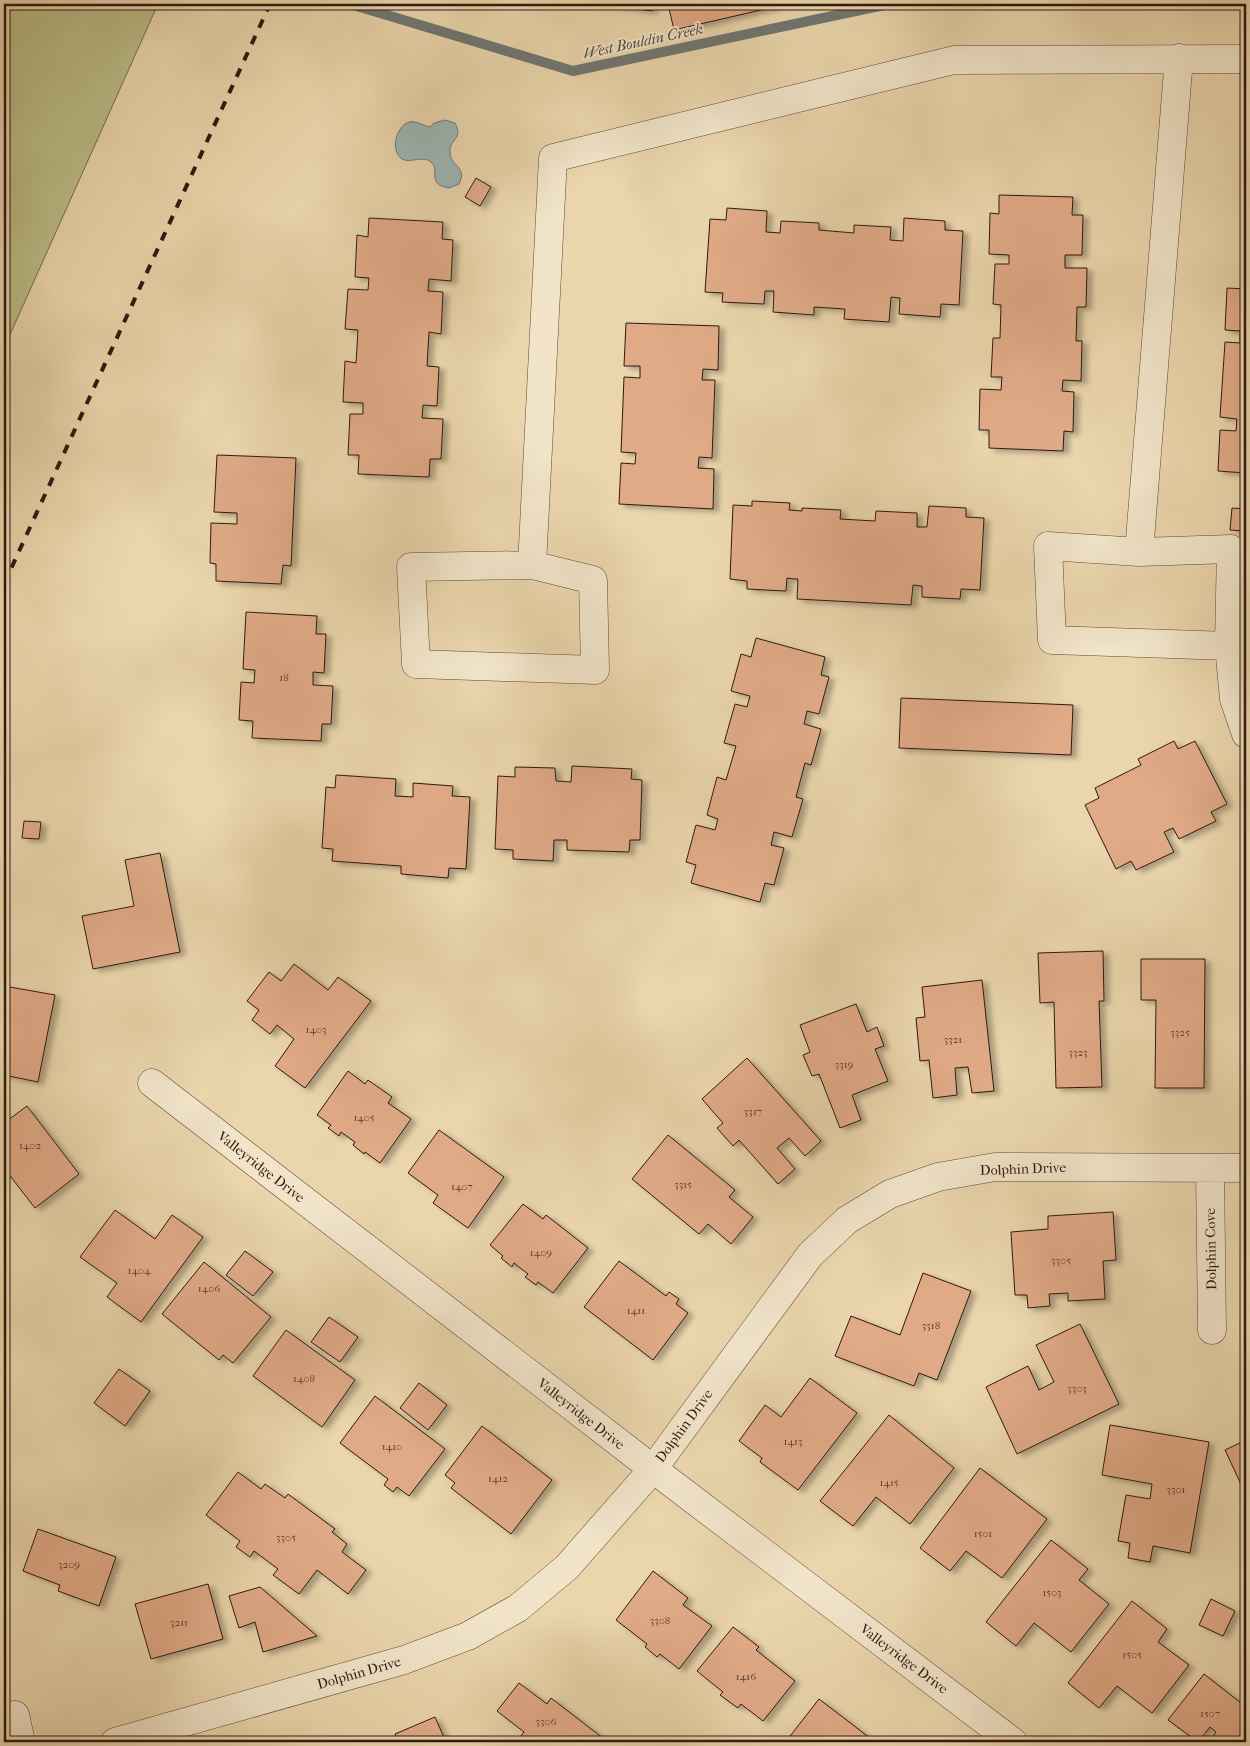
<svg xmlns="http://www.w3.org/2000/svg" width="1250" height="1746" viewBox="0 0 1250 1746" font-family="'IM FELL French Canon',serif">
  <style>
    .green { fill: #babc87; stroke: #746a4c }
    .water { fill: #9cb6b4; stroke: #707772 }
    .lines { fill: none; stroke-linecap: round; stroke-linejoin: round }
    .stream { stroke: #707772; stroke-width: 10 }
    .building { fill: #e0aa87; stroke: #2f1910; filter: url(#shadow) }
    .minor-casing { stroke: #5e4837; stroke-width: 29 }
    .minor { stroke: #f1e4c9; stroke-width: 28 }
    .rail { stroke: #2f1910; stroke-width: 4; stroke-dasharray: 9 9; stroke-linecap: butt }
    .labels { text-anchor: middle; dominant-baseline: central; stroke-width: 4; stroke-linejoin: round; paint-order: stroke }
    .number-label { font-size: 11px; fill: #5b3d2e }
    .street-label { font-size: 14px; fill: #2f1910; stroke: #f1e4c9 }
    .water-label { font-size: 15px; font-style: italic; fill: #504841; stroke: #f1e4c9 }
  </style>
  <defs>
    <filter id="shadow"><feDropShadow dx="5.5" dy="3" stdDeviation="2.5" flood-color="#0004"/></filter>
  </defs>
  <rect width="100%" height="100%" fill="#ead5ac"/>
  <filter id="stains"><feTurbulence type="fractalNoise" baseFrequency=".004" numOctaves="4"/><feColorMatrix values="0 0 0 0 .2 0 0 0 0 .09 0 0 0 0 .02 0 0 0 .5 -.17"/></filter>
  <radialGradient id="worn" r=".72"><stop offset=".6" stop-color="#630" stop-opacity="0"/><stop offset="1" stop-color="#630" stop-opacity=".3"/></radialGradient>
  <path class="green" d="M 4,4 L 158,4 L 4,348 Z"/>
  <path class="water" d="M 445,120 L 455,123 C 464,139 449,139 450,152 C 450,166 468,167 459,184 L 449,188 C 426,184 440,171 432,163 C 424,154 411,164 402,159 C 390,151 396,128 407,123 C 416,119 422,126 430,127 L 434,123 Z"/>
  <g class="lines">
    <path class="stream" d="M 350,4 L 573,71 L 889,4"/>
  </g>
  <path class="building" d="M 603,4 L 653,4 L 652,11 Z
    M 668,4 L 787,4 L 674,30 Z
    M 476,178 L 491,187 L 480,206 L 465,197 Z
    M 999,195 L 1073,197 L 1072,215 L 1083,215 L 1082,255 L 1065,255 L 1065,268 L 1087,268 L 1086,307 L 1077,307 L 1076,341 L 1082,341 L 1081,381 L 1063,380 L 1062,391 L 1074,392 L 1073,432 L 1064,431 L 1063,451 L 989,448 L 989,430 L 979,430 L 980,389 L 1001,390 L 1002,377 L 991,377 L 993,338 L 1000,338 L 1001,305 L 993,304 L 995,264 L 1009,264 L 1009,255 L 989,254 L 990,213 L 999,214 Z
    M 727,208 L 767,211 L 766,232 L 780,233 L 781,221 L 819,223 L 819,230 L 854,233 L 854,225 L 891,227 L 890,240 L 903,241 L 904,218 L 945,221 L 945,230 L 963,231 L 959,305 L 941,304 L 940,317 L 899,314 L 900,298 L 891,297 L 889,322 L 844,319 L 845,309 L 814,307 L 814,315 L 773,312 L 774,291 L 765,291 L 764,304 L 722,302 L 723,293 L 705,292 L 710,219 L 726,220 Z
    M 369,218 L 443,222 L 442,239 L 453,240 L 451,281 L 429,279 L 428,291 L 443,292 L 441,334 L 429,332 L 427,366 L 439,367 L 437,406 L 423,405 L 422,418 L 443,419 L 441,459 L 430,459 L 429,477 L 358,474 L 359,455 L 348,455 L 350,414 L 363,414 L 363,403 L 343,402 L 345,361 L 356,363 L 358,330 L 345,329 L 348,289 L 368,290 L 369,278 L 355,277 L 357,235 L 368,237 Z
    M 1227,288 L 1246,289 L 1246,473 L 1218,471 L 1220,430 L 1236,431 L 1237,419 L 1220,417 L 1225,342 L 1240,343 L 1240,331 L 1225,330 Z
    M 626,323 L 719,326 L 718,370 L 703,369 L 702,380 L 715,380 L 712,458 L 699,457 L 698,468 L 714,469 L 713,509 L 619,504 L 621,463 L 635,464 L 636,453 L 621,452 L 624,377 L 640,378 L 640,366 L 624,366 Z
    M 217,455 L 296,458 L 291,566 L 283,565 L 281,584 L 216,581 L 216,564 L 210,563 L 211,523 L 237,524 L 237,513 L 214,512 Z
    M 752,501 L 790,503 L 789,510 L 802,511 L 802,508 L 841,510 L 840,519 L 875,521 L 876,511 L 917,513 L 917,527 L 927,527 L 929,506 L 966,508 L 966,517 L 984,518 L 980,590 L 961,589 L 960,599 L 922,597 L 922,586 L 913,585 L 911,605 L 797,599 L 798,579 L 794,579 L 787,578 L 786,591 L 747,589 L 747,581 L 730,579 L 733,505 L 752,506 Z
    M 1232,508 L 1246,509 L 1246,531 L 1230,530 Z
    M 246,612 L 317,616 L 316,634 L 326,634 L 324,673 L 313,672 L 313,685 L 333,686 L 331,724 L 322,724 L 321,741 L 252,738 L 253,721 L 239,720 L 241,682 L 254,683 L 255,670 L 243,669 Z
    M 756,638 L 825,657 L 821,675 L 829,677 L 819,714 L 807,711 L 804,724 L 821,729 L 811,765 L 805,763 L 796,797 L 803,799 L 792,837 L 774,832 L 771,845 L 784,848 L 774,885 L 765,883 L 760,902 L 691,883 L 696,865 L 686,862 L 696,825 L 715,830 L 718,819 L 707,815 L 717,777 L 726,780 L 736,746 L 724,743 L 735,704 L 747,707 L 750,696 L 731,691 L 741,654 L 751,657 Z
    M 901,698 L 1073,705 L 1071,755 L 899,748 Z
    M 1174,741 L 1178,749 L 1195,741 L 1227,804 L 1211,812 L 1216,821 L 1179,839 L 1173,828 L 1164,832 L 1174,852 L 1136,870 L 1131,861 L 1116,869 L 1085,805 L 1099,798 L 1095,788 L 1141,765 L 1138,759 Z
    M 572,766 L 632,769 L 631,779 L 642,780 L 640,840 L 630,840 L 629,852 L 567,850 L 567,840 L 554,840 L 553,861 L 513,859 L 513,850 L 495,849 L 498,776 L 515,777 L 515,767 L 555,768 L 556,781 L 571,782 Z
    M 336,775 L 396,779 L 395,796 L 413,797 L 413,783 L 453,786 L 452,796 L 470,797 L 466,869 L 449,868 L 448,878 L 401,874 L 401,866 L 332,861 L 333,849 L 322,848 L 326,787 L 335,788 Z
    M 24,821 L 41,822 L 39,839 L 22,838 Z
    M 160,853 L 180,952 L 93,969 L 82,916 L 134,906 L 125,860 Z
    M 1103,951 L 1104,1001 L 1099,1001 L 1102,1087 L 1056,1088 L 1054,1002 L 1040,1003 L 1038,953 Z
    M 1244,953 L 1246,953 L 1246,1001 L 1244,1001 Z
    M 1141,959 L 1205,959 L 1204,1088 L 1155,1088 L 1156,1000 L 1141,1000 Z
    M 294,964 L 328,990 L 338,977 L 371,1001 L 305,1088 L 275,1066 L 294,1039 L 277,1025 L 270,1034 L 252,1020 L 259,1010 L 247,1001 L 269,972 L 281,981 Z
    M 982,980 L 994,1091 L 972,1093 L 968,1067 L 955,1068 L 957,1095 L 933,1098 L 929,1060 L 920,1061 L 916,1018 L 925,1017 L 922,987 Z
    M 4,986 L 55,995 L 38,1082 L 4,1075 Z
    M 856,1004 L 867,1032 L 877,1027 L 884,1046 L 875,1049 L 888,1081 L 852,1095 L 861,1120 L 840,1128 L 819,1074 L 812,1076 L 803,1055 L 810,1052 L 800,1025 Z
    M 747,1058 L 821,1141 L 805,1156 L 789,1138 L 777,1148 L 795,1169 L 778,1184 L 739,1140 L 733,1146 L 717,1128 L 723,1123 L 702,1099 Z
    M 348,1071 L 365,1084 L 368,1080 L 392,1097 L 388,1103 L 411,1119 L 380,1163 L 365,1152 L 364,1154 L 353,1145 L 355,1142 L 341,1132 L 339,1136 L 328,1128 L 331,1125 L 317,1115 Z
    M 27,1106 L 79,1174 L 35,1208 L 4,1168 L 4,1123 Z
    M 439,1130 L 504,1177 L 468,1228 L 433,1203 L 438,1195 L 408,1173 Z
    M 668,1135 L 735,1190 L 729,1197 L 753,1217 L 731,1244 L 708,1224 L 699,1234 L 632,1179 Z
    M 523,1204 L 543,1219 L 546,1215 L 588,1248 L 553,1293 L 538,1282 L 536,1285 L 525,1277 L 528,1274 L 514,1263 L 512,1267 L 501,1258 L 503,1256 L 490,1245 Z
    M 115,1210 L 155,1239 L 172,1215 L 203,1237 L 141,1322 L 107,1297 L 117,1283 L 80,1257 Z
    M 1113,1212 L 1116,1260 L 1103,1261 L 1105,1299 L 1068,1301 L 1068,1293 L 1049,1294 L 1050,1306 L 1028,1308 L 1027,1295 L 1015,1295 L 1011,1232 L 1048,1229 L 1048,1216 Z
    M 245,1251 L 273,1272 L 253,1296 L 226,1275 Z
    M 619,1261 L 666,1296 L 669,1292 L 679,1299 L 676,1304 L 688,1313 L 653,1360 L 584,1307 Z
    M 204,1262 L 271,1317 L 233,1363 L 223,1355 L 219,1360 L 162,1314 Z
    M 923,1273 L 971,1291 L 937,1380 L 919,1373 L 914,1386 L 835,1356 L 851,1316 L 900,1335 Z
    M 329,1317 L 358,1337 L 340,1362 L 311,1342 Z
    M 1080,1324 L 1119,1404 L 1017,1454 L 986,1387 L 1028,1366 L 1039,1390 L 1054,1382 L 1036,1345 Z
    M 286,1330 L 355,1380 L 322,1427 L 253,1376 Z
    M 119,1369 L 150,1391 L 125,1426 L 94,1403 Z
    M 810,1378 L 857,1413 L 798,1490 L 760,1462 L 762,1458 L 739,1441 L 765,1405 L 781,1417 Z
    M 419,1383 L 447,1405 L 428,1430 L 400,1408 Z
    M 375,1396 L 445,1449 L 409,1496 L 397,1487 L 393,1492 L 384,1485 L 388,1479 L 340,1443 Z
    M 889,1415 L 954,1468 L 910,1524 L 876,1497 L 853,1526 L 820,1501 Z
    M 1110,1425 L 1209,1442 L 1190,1553 L 1153,1546 L 1150,1562 L 1128,1558 L 1130,1543 L 1118,1541 L 1126,1495 L 1150,1499 L 1152,1484 L 1102,1475 Z
    M 482,1426 L 552,1480 L 511,1534 L 451,1488 L 455,1483 L 445,1475 Z
    M 1246,1440 L 1246,1495 L 1225,1450 Z
    M 980,1468 L 1047,1519 L 1002,1578 L 966,1551 L 950,1571 L 920,1548 Z
    M 238,1472 L 261,1489 L 265,1484 L 285,1498 L 288,1494 L 335,1529 L 332,1532 L 347,1544 L 342,1552 L 366,1570 L 348,1594 L 317,1570 L 299,1594 L 273,1575 L 278,1569 L 254,1551 L 250,1557 L 236,1547 L 240,1541 L 206,1515 Z
    M 38,1529 L 116,1557 L 99,1606 L 58,1591 L 60,1585 L 23,1571 Z
    M 1051,1540 L 1088,1569 L 1079,1580 L 1109,1604 L 1071,1652 L 1034,1623 L 1016,1646 L 986,1622 Z
    M 653,1571 L 688,1598 L 683,1605 L 712,1626 L 679,1669 L 660,1654 L 657,1657 L 645,1647 L 647,1644 L 616,1620 Z
    M 208,1584 L 223,1639 L 151,1659 L 135,1604 Z
    M 260,1587 L 317,1636 L 263,1652 L 255,1622 L 239,1628 L 229,1596 Z
    M 1211,1599 L 1235,1611 L 1223,1636 L 1199,1625 Z
    M 1132,1601 L 1167,1629 L 1158,1642 L 1189,1665 L 1152,1713 L 1117,1686 L 1099,1708 L 1068,1683 Z
    M 1246,1607 L 1246,1622 L 1240,1611 Z
    M 733,1627 L 759,1647 L 756,1650 L 795,1681 L 763,1721 L 741,1704 L 738,1708 L 720,1695 L 723,1692 L 697,1671 Z
    M 1204,1674 L 1246,1707 L 1246,1742 L 1209,1742 L 1216,1732 L 1210,1727 L 1198,1742 L 1168,1720 Z
    M 519,1683 L 547,1704 L 551,1698 L 608,1742 L 516,1742 L 524,1732 L 497,1711 Z
    M 819,1699 L 840,1715 L 875,1742 L 789,1742 L 787,1740 Z
    M 435,1717 L 446,1742 L 398,1742 L 395,1734 Z"/>
  <g class="lines">
    <defs>
      <path id="minor" d="M 1139,552 L 1179,58
        M 532,565 L 553,158 L 954,60 L 1246,59
        M 532,565 L 593,580 L 595,670 L 416,664 L 411,567 Z
        M 1229,646 L 1052,640 L 1048,546 L 1139,552 L 1231,549 L 1229,646 L 1234,699 L 1246,734
        M 152,1083 L 653,1469 L 1013,1742
        M 1210,1168 L 1212,1330
        M 15,1715 L 21,1742
        M 115,1742 L 404,1660 L 468,1636 L 518,1608 L 567,1567 L 653,1469 L 810,1255 L 847,1220 L 890,1194 L 938,1177 L 995,1167 L 1246,1168"/>
    </defs>
    <use href="#minor" class="minor-casing"/>
    <use href="#minor" class="minor"/>
    <path class="rail" d="M 4,584 L 270,4"/>
  </g>
  <g class="labels">
    <g class="number-label">
      <text x="284" y="677">18</text>
      <text x="316" y="1029">1403</text>
      <text x="1180" y="1032">3325</text>
      <text x="953" y="1039">3321</text>
      <text x="1078" y="1052">3323</text>
      <text x="844" y="1064">3319</text>
      <text x="753" y="1111">3317</text>
      <text x="364" y="1117">1405</text>
      <text x="30" y="1145">1402</text>
      <text x="683" y="1184">3315</text>
      <text x="462" y="1186">1407</text>
      <text x="541" y="1252">1409</text>
      <text x="1061" y="1260">3305</text>
      <text x="139" y="1270">1404</text>
      <text x="209" y="1288">1406</text>
      <text x="636" y="1310">1411</text>
      <text x="931" y="1325">3318</text>
      <text x="304" y="1378">1408</text>
      <text x="1077" y="1388">3303</text>
      <text x="793" y="1441">1413</text>
      <text x="392" y="1446">1410</text>
      <text x="498" y="1478">1412</text>
      <text x="889" y="1482">1415</text>
      <text x="1176" y="1489">3301</text>
      <text x="983" y="1533">1501</text>
      <text x="286" y="1537">3305</text>
      <text x="69" y="1564">3209</text>
      <text x="1052" y="1592">1503</text>
      <text x="660" y="1620">3308</text>
      <text x="179" y="1622">3211</text>
      <text x="1132" y="1654">1505</text>
      <text x="746" y="1676">1416</text>
      <text x="1210" y="1713">1507</text>
      <text x="546" y="1721">3306</text>
    </g>
    <g class="street-label">
      <text transform="translate(261 1167) rotate(38)">Valleyridge Drive</text>
      <text transform="translate(1023 1169) rotate(-2)">Dolphin Drive</text>
      <text transform="translate(1211 1249) rotate(-91)">Dolphin Cove</text>
      <text transform="translate(581 1414) rotate(38)">Valleyridge Drive</text>
      <text transform="translate(684 1426) rotate(-54)">Dolphin Drive</text>
      <text transform="translate(904 1659) rotate(37)">Valleyridge Drive</text>
      <text transform="translate(359 1673) rotate(-16)">Dolphin Drive</text>
    </g>
    <g class="water-label">
      <text transform="translate(643 41) rotate(-12)">West Bouldin Creek</text>
    </g>
  </g>
  <rect width="1250" height="1746" fill="none" stroke="#ead5ac" stroke-width="20"/>
  <rect x="5" y="5" width="1240" height="1736" fill="none" stroke="#2f1910" stroke-width="2.5"/>
  <rect x="10" y="10" width="1230" height="1726" fill="none" stroke="#2f1910"/>
  <rect width="100%" height="100%" filter="url(#stains)"/>
  <rect width="100%" height="100%" fill="url(#worn)"/>
</svg>
